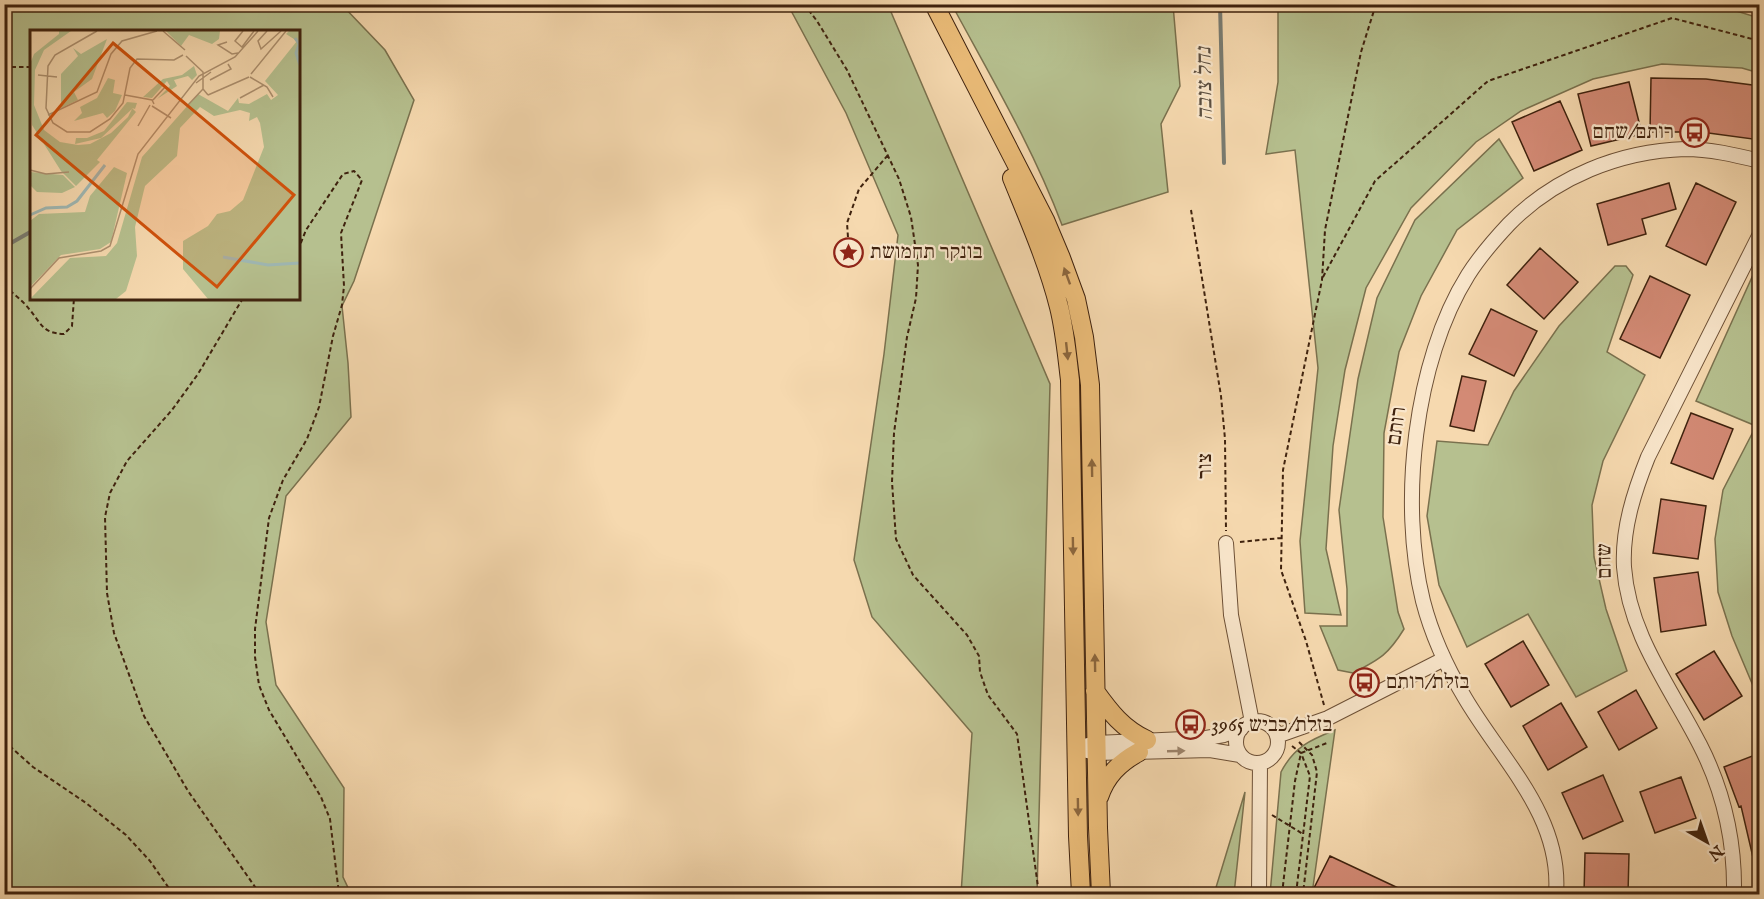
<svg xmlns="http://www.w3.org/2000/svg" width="1764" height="899" viewBox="0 0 1764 899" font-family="'IM FELL English','Frank Ruhl Libre',serif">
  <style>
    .green { fill: #b6c08f; stroke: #7a714e; stroke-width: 1.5; fill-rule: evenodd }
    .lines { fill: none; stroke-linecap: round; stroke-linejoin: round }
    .stream { stroke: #797c72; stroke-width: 4 }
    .building { fill: #d38a75; stroke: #3f220e; stroke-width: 1.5 }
    .minor-casing { stroke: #6d5036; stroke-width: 16 }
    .major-casing { stroke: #3f220e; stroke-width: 20 }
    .path { stroke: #3f220e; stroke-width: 2; stroke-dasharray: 4.5 3; stroke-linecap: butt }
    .minor { stroke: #f9e6cb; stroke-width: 14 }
    .major { stroke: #ebbc78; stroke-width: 18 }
    .oneway { fill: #8c673e }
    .oneway2 { fill: #9c846c }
    .labels { text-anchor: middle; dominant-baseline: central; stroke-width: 4.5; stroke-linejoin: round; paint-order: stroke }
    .poi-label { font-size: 21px; fill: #3f220e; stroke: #f9e6cb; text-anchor: start }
    .street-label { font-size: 21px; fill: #3f220e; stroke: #f9e6cb }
    .water-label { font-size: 22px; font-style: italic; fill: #5c4f40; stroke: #f9e6cb }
    .inset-river { fill: none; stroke: #9fb8b4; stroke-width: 3 }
    .inset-road { fill: none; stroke: #ad906f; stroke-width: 1.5 }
    .view { fill: #cf510c; fill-opacity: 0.15; stroke: #cf510c; stroke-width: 3 }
    .inset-edge { fill: none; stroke: #3f220e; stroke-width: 3 }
  </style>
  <rect width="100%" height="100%" fill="#f6d9af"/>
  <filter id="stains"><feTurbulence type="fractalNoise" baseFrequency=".00333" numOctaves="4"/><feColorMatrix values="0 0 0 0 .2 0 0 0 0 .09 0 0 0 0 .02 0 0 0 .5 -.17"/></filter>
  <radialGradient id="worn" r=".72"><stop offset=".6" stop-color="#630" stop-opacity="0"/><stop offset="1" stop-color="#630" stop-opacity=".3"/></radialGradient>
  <path class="green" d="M 5,4 L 342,5 L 385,50 L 414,100 L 354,281 L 342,306 L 348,363 L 351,417 L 286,496 L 266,622 L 276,685 L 344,788 L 343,877 L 351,894 L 5,894 ZM 32,32 L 298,32 L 298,298 L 32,298 Z
    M 1714,4 L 1759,18 L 1759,73 L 1742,68 L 1662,64 L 1593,79 L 1521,111 L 1476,142 L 1411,208 L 1366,288 L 1345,370 L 1333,446 L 1326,549 L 1341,615 L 1305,613 L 1300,541 L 1318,368 L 1295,150 L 1266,154 L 1278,82 L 1278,5 Z
    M 788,5 L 888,5 L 1050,384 L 1037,894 L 961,894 L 972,733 L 872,617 L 854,560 L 884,354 L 898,235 L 846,113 Z
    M 952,5 L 1173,5 L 1180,86 L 1161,124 L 1168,192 L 1062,225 C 1033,148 991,77 952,5 Z
    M 1499,139 L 1523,178 L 1457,230 L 1421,296 L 1399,352 L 1384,433 L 1383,517 L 1398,612 L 1404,629 C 1388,655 1380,659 1353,673 L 1338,670 L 1320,626 L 1347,626 L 1347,589 L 1339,510 L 1358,379 L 1377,298 L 1415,220 Z
    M 1615,266 L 1626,266 L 1633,275 L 1607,352 L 1645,375 L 1603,461 L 1592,505 L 1594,557 L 1606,609 L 1627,671 L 1576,697 L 1528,614 L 1467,647 L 1439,585 L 1427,516 L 1437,441 L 1488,445 L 1514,391 L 1559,326 Z
    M 1753,275 L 1760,280 L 1759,700 L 1732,636 L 1718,592 L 1715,539 L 1723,490 L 1756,426 L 1696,401 Z
    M 1335,730 L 1312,894 L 1270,894 L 1281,772 C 1294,747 1310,740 1335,730 Z
    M 1245,792 L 1234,894 L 1214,894 Z"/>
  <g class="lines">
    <path class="stream" d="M 1220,4 L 1224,163
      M 4,247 L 32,231"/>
  </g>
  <path class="building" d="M 1651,78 L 1706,79 L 1760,86 L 1760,140 L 1701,132 L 1650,132 Z
    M 1629,82 L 1642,134 L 1591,146 L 1578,94 Z
    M 1560,101 L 1582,150 L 1534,171 L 1512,122 Z
    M 1669,183 L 1676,209 L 1642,219 L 1646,234 L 1608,245 L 1597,204 Z
    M 1696,183 L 1736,202 L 1706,265 L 1666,246 Z
    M 1540,248 L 1578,282 L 1544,319 L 1507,285 Z
    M 1650,276 L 1690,295 L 1660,358 L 1620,339 Z
    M 1491,309 L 1537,331 L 1514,376 L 1469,354 Z
    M 1462,376 L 1486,381 L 1474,431 L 1450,426 Z
    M 1691,413 L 1733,429 L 1713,479 L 1671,463 Z
    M 1661,499 L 1706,506 L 1698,559 L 1653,553 Z
    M 1698,572 L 1706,625 L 1661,632 L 1654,578 Z
    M 1523,641 L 1549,685 L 1511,707 L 1485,664 Z
    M 1714,651 L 1742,696 L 1704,720 L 1676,674 Z
    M 1636,690 L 1657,728 L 1619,750 L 1598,712 Z
    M 1561,703 L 1587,747 L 1548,770 L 1523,726 Z
    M 1760,753 L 1760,866 L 1755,866 L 1741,806 L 1739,807 L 1724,767 Z
    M 1603,775 L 1623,821 L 1583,839 L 1562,793 Z
    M 1681,777 L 1696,818 L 1655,833 L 1640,792 Z
    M 1585,853 L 1629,854 L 1628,894 L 1584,894 Z
    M 1330,856 L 1411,894 L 1321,894 L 1313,890 Z"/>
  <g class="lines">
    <defs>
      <path id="minor" d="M 1226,543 L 1231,615 L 1252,722
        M1236 742a21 21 0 1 1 42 0a21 21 0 1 1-42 0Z
        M 1277,736 L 1328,718 L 1444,659
        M 1076,748 L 1096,743 L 1206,738 L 1224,735 L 1241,729
        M 1087,751 L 1096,753 L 1210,750 L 1240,755
        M 1259,894 L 1260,763
        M 1556,894 C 1562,816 1502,761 1465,698 C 1447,668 1432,636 1423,601 C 1399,504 1414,361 1468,275 C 1480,256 1494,240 1509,224 C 1555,177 1620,151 1685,149 C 1710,149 1735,155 1760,161
        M 1734,894 C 1735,843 1724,792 1700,745 C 1670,686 1629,635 1624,567 C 1622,529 1634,492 1648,457 L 1760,234"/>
      <path id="major" d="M 934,4 L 1045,220 L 1061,258 L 1076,299 L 1084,337 L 1090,385 L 1098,828 L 1101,894
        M 1012,178 C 1029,220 1048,263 1059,307 C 1065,331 1067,356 1070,380 L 1078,836 L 1081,894
        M 1095,691 C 1110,712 1123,729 1147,740
        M 1099,797 C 1106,776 1119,763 1139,752"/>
    </defs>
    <use href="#minor" class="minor-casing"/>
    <use href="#major" class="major-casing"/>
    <path class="path" d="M 804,4 L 817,21 L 847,70 L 899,179 L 911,217 L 918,265 L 916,298 L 907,337 L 894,433 L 892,482 L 896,539 L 913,575 L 967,635 L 979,656 L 980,672 L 988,695 L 1017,734 L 1039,894
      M 4,67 L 32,67
      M 1191,210 L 1221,396 L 1225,439 L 1226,531
      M 298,250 L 306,230 L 343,174 L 354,171 L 362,180 L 341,233 L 344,286 L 342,305 L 333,336 L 319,407 L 307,439 L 283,480 L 269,518 L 255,629 L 255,657 L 259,685 L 269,710 L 321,797 L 330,819 L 339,894
      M 849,252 L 847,223 L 859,189 L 888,155
      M 1323,277 L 1375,181 L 1488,81 L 1672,18 L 1760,41
      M 4,286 C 13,293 23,301 30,310 C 42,325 43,333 64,334 L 72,326 L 74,298
      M 243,298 L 198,374 L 172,410 L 127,461 L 110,493 L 105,517 L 107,593 L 114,633 L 144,716 L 188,791 L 260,894
      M 1240,542 L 1281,538
      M 1324,705 L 1306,641 L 1281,570 L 1283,470 L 1322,280 L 1325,230 L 1361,52 L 1376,4
      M 4,741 L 33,767 L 86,803 L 126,835 L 150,861 L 173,894
      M 1299,742 L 1312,755 L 1317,772 L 1303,894
      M 1292,746 L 1301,753 L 1310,776 L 1296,894
      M 1272,815 L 1303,834
      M 1282,894 L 1295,781 L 1301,753 L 1327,743"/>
    <use href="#minor" class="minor"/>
    <use href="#major" class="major"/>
  </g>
  <defs><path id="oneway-solid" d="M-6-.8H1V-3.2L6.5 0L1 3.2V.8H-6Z" transform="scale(1.5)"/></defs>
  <g class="oneway">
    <use href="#oneway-solid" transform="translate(1067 276) rotate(-110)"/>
    <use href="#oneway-solid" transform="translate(1067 351) rotate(84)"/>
    <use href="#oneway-solid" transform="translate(1092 468) rotate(-91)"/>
    <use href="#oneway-solid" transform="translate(1073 546) rotate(89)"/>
    <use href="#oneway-solid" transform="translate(1095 663) rotate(-91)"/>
    <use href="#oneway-solid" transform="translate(1078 807) rotate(89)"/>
  </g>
  <use class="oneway2" href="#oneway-solid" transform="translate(1176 751) rotate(-2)"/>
  <defs>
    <symbol id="bus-ring" viewBox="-11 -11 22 22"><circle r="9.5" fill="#f9e6cb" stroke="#8f2418" stroke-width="1.5"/><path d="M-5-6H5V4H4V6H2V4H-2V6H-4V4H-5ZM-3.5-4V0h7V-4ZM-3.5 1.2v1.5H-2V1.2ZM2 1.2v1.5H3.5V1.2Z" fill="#8f2418"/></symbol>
    <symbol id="sight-ring" viewBox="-11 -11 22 22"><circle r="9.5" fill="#f9e6cb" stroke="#8f2418" stroke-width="1.5"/><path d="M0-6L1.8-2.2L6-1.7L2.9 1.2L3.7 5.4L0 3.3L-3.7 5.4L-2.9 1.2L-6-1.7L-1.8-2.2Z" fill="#8f2418"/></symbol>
  </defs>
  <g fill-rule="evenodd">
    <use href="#bus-ring" x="1678" y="116" width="33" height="33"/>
    <use href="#sight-ring" x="832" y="236" width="33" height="33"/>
    <use href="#bus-ring" x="1348" y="666" width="33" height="33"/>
    <use href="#bus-ring" x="1174" y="708" width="33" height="33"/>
  </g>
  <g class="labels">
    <g class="poi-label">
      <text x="1674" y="132" text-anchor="end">רותם/שחם</text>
      <text x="870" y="252">בונקר תחמושת</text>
      <text x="1386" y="682">בזלת/רותם</text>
      <text x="1211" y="725">בזלת/כביש 3965</text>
    </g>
    <g class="street-label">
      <text transform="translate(1397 426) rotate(-82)">רותם</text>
      <text transform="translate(1205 466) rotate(-90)">צור</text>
      <text transform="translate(1605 561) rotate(-91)">שחם</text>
    </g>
    <g class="water-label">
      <text transform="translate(1205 84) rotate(-91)">נחל צובה</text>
    </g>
  </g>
  <g transform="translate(30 30)">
    <rect width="270" height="270" fill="#f6d9af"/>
    <path d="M 29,1 L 41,1 L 14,20 L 5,40 L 4,75 L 14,100 L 30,112 L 48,115 L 60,114 L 81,103 L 98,87 L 102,79 L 71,108 L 45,114 L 46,108 L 57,108 L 74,101 L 97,72 L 107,73 L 105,79 L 102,78 L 106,82 L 67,130 L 70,132 L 46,156 L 31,141 L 2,95 L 0,34 L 4,24 L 29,4 ZM 136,1 L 190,1 L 189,9 L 182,14 L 159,5 L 151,16 ZM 259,1 L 270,1 L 270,269 L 178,269 L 153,239 L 153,211 L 178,196 L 187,184 L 200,181 L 213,170 L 234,117 L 230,93 L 227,87 L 219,91 L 220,83 L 210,80 L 184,86 L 170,77 L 150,98 L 147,126 L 115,156 L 105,197 L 107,226 L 96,261 L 86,269 L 0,269 L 40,228 L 76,226 L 87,213 L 112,127 L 168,64 L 198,81 L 208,68 L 209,73 L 219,74 L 237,64 L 241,70 L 248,65 L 235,51 L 267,11 L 256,4 ZM 77,9 L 62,49 L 44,62 L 48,70 L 31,78 L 31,44 L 48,26 L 43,18 L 51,24 ZM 164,36 L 167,45 L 162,50 L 158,46 L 144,50 L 147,56 L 127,69 L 140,56 L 137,51 L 122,68 L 113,67 L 133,49 L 152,45 ZM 78,48 L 85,50 L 83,63 L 92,65 L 85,81 L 77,88 L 73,83 L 44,91 L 52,83 L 50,77 L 67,68 ZM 84,137 L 97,143 L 81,212 L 70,219 L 31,225 L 0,257 L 0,191 L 9,184 L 55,182 L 60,166 ZM 0,142 L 33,145 L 45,157 L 32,163 L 7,162 L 0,155 Z" fill="#b6c08f"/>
    <path class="inset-river" d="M 265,8 L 269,14 L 266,23 L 270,35M 0,185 L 16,178 L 37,177 L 47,171 L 75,135M 193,227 L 238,235 L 270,233"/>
    <path class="inset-road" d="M 67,1 L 25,25 L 18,36 L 16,78 L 23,93 L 37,102 L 60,102 L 80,89 L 93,73 L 100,38 L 107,29 L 144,30 L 153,25M 133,1 L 155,20M 213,1 L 205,11 L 213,18M 237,1 L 228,11 L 231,19 L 251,1M 197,12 L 188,15 L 202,24 L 208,23M 212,17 L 224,1M 156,26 L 173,42 L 173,59 L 178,65M 221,44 L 256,1M 8,45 L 27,47M 220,47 L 237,57 L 243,67M 180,50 L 201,39 L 198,34M 166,53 L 181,42M 95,65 L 122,70 L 124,74M 178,65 L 219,47M 210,68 L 234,55M 123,70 L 136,56M 122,76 L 141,88M 157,76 L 173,59M 18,85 L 67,62 L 81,24 L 92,11 L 127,1M 108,96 L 120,75M 0,140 L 16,144 L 39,142M 0,259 L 29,228 L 71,221 L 80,216 L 108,124 L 169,46 L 205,27 L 228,1"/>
    <path class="view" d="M 83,13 L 264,165 L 187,257 L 6,105 Z"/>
    <rect width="270" height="270" class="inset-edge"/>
  </g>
  <rect width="1764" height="899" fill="none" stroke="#f6d9af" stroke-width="24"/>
  <rect x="6" y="6" width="1752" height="887" fill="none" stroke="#3f220e" stroke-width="3"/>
  <rect x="12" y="12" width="1740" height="875" fill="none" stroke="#3f220e" stroke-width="1.5"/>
  <g transform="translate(1707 842) rotate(140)" stroke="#f9e6cb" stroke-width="4.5" paint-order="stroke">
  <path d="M0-4.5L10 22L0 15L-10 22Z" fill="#3f220e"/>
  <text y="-9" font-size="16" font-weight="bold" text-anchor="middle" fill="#3f220e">N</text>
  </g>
  <rect width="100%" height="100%" filter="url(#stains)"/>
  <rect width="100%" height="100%" fill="url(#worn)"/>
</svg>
